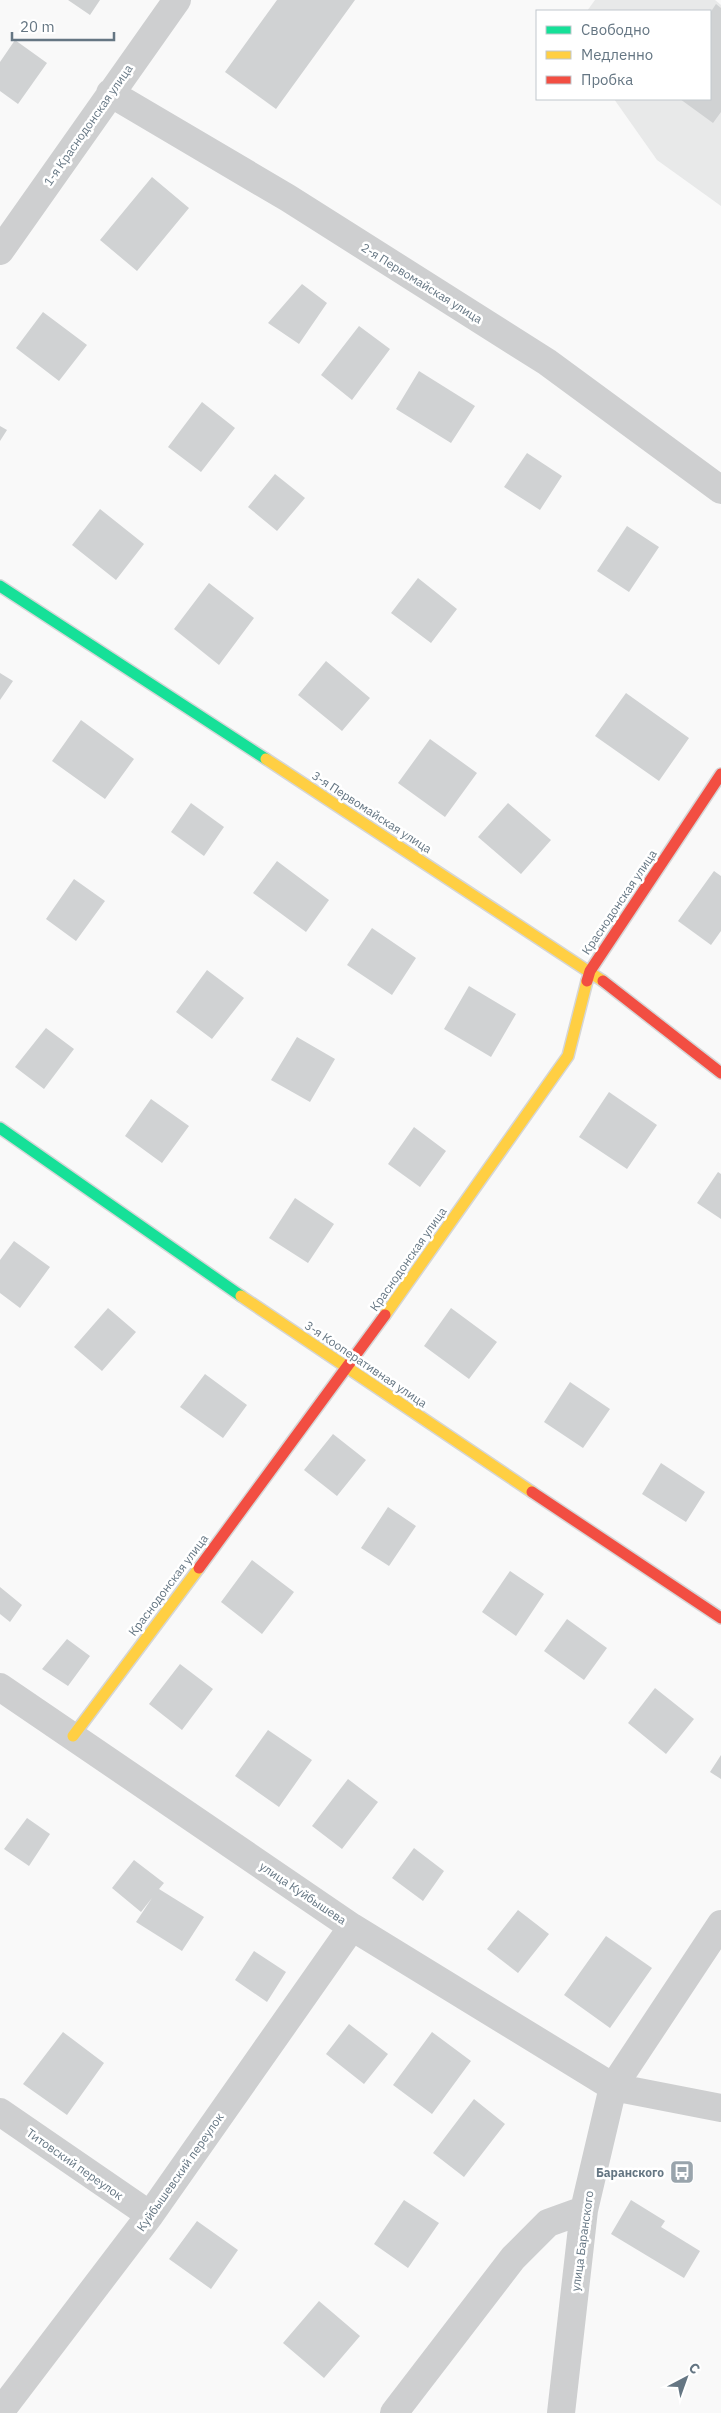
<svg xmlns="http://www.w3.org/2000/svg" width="721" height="2413" viewBox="0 0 721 2413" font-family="'IBM Plex Sans',sans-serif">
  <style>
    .built { fill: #e8e9e9 }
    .building { fill: #d0d2d3 }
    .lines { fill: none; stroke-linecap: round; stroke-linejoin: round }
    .fast-casing { stroke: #d5d6d7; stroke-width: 14 }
    .slow-casing { stroke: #d5d6d7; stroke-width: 14 }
    .jam-casing { stroke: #d5d6d7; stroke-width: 14 }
    .street { stroke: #cecfd0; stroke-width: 28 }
    .fast { stroke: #16e098; stroke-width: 11 }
    .slow { stroke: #ffcf43; stroke-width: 11 }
    .jam { stroke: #f24e42; stroke-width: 11 }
    .labels { text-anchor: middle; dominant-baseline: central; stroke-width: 5; stroke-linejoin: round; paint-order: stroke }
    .street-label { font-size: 12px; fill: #657683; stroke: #fff }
    .poi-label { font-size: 12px; font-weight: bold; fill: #657683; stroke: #fff; text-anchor: end }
  </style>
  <rect width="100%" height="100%" fill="#f9f9f9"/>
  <path class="built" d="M 595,0 L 715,0 L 721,5 L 721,206 L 657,160 L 614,99 L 710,99 L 710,11 L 587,11 Z"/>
  <path class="building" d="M 68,0 L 100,0 L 90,15 Z
    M 277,0 L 355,0 L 276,109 L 225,72 Z
    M 716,4 L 721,8 L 721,112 L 713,123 L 680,99 L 710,99 L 710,13 Z
    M 15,40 L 47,63 L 18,104 L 0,91 L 0,62 Z
    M 152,177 L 189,208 L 137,271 L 100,240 Z
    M 302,284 L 327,303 L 299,344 L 268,323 Z
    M 43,312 L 87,345 L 59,381 L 16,348 Z
    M 359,326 L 390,349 L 352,400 L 321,375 Z
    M 419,371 L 475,406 L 451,443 L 396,409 Z
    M 202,402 L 235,428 L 201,472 L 168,447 Z
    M 0,426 L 7,430 L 0,441 Z
    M 527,453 L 562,476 L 540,510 L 504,487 Z
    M 275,474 L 305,498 L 277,531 L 248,507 Z
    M 100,509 L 144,544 L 116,580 L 72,545 Z
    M 627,526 L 659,547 L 629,592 L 597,571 Z
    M 418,578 L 457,609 L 431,643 L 391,613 Z
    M 209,583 L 254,618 L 219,665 L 174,629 Z
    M 326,661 L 370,698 L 342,731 L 298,695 Z
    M 0,673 L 13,681 L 0,700 Z
    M 626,693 L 689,738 L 659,781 L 595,736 Z
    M 81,720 L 134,759 L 105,799 L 52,761 Z
    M 430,739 L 477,773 L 445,817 L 398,783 Z
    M 191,803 L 224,827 L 204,856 L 171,832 Z
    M 508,803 L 551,840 L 521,874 L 478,837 Z
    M 277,861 L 329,900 L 306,932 L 253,893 Z
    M 714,871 L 721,876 L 721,931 L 711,945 L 678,921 Z
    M 74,879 L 105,901 L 76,941 L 46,919 Z
    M 372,928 L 416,958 L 392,995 L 347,965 Z
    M 207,970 L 244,998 L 212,1039 L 176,1012 Z
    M 469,986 L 516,1014 L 491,1057 L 444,1029 Z
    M 46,1028 L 74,1049 L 44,1089 L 15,1067 Z
    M 297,1037 L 335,1059 L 310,1102 L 271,1080 Z
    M 609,1092 L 657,1125 L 627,1169 L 579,1137 Z
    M 151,1099 L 189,1126 L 162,1163 L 125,1136 Z
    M 414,1127 L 446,1151 L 420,1187 L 388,1164 Z
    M 718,1172 L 721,1174 L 721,1219 L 697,1203 Z
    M 295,1198 L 334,1224 L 308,1263 L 269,1238 Z
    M 14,1241 L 50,1267 L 20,1308 L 0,1293 L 0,1260 Z
    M 108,1308 L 136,1332 L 102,1371 L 74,1347 Z
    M 451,1308 L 497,1342 L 469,1379 L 424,1346 Z
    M 205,1374 L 247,1405 L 223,1438 L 180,1407 Z
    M 570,1382 L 610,1409 L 583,1448 L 544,1422 Z
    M 333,1434 L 366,1460 L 337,1496 L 304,1470 Z
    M 661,1463 L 705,1492 L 686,1522 L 642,1494 Z
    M 388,1507 L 416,1526 L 389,1566 L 361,1548 Z
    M 252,1560 L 294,1592 L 262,1634 L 221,1602 Z
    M 510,1571 L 544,1594 L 516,1636 L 482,1612 Z
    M 0,1587 L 22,1605 L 10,1622 L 0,1614 Z
    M 567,1619 L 607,1648 L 584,1680 L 544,1651 Z
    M 67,1639 L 90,1656 L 68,1686 L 42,1669 Z
    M 180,1664 L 213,1689 L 182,1730 L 149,1704 Z
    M 655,1688 L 694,1719 L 666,1754 L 628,1723 Z
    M 268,1730 L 312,1760 L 279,1807 L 235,1776 Z
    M 721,1755 L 721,1779 L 710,1772 Z
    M 348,1779 L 378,1802 L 342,1849 L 312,1826 Z
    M 27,1818 L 50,1834 L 29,1866 L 4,1849 Z
    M 414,1848 L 444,1871 L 423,1901 L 392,1878 Z
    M 134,1860 L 164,1883 L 159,1889 L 204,1917 L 182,1951 L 136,1922 L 152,1898 L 141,1912 L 112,1888 Z
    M 518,1910 L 549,1934 L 518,1973 L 487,1949 Z
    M 606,1936 L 652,1968 L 610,2028 L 564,1995 Z
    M 254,1951 L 286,1972 L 267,2002 L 235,1980 Z
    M 349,2024 L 388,2054 L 364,2084 L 326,2054 Z
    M 63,2032 L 104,2063 L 67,2115 L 23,2084 Z
    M 432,2032 L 471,2061 L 432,2114 L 393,2085 Z
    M 474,2099 L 505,2124 L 464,2177 L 433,2153 Z
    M 404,2200 L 439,2223 L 408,2268 L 374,2244 Z
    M 631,2200 L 665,2221 L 661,2227 L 700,2251 L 684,2278 L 611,2234 Z
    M 197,2221 L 238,2250 L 211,2289 L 169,2259 Z
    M 319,2301 L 360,2336 L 324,2378 L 283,2343 Z"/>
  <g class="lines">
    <defs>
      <path id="fast" d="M 0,586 L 266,759
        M 0,1128 L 241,1296"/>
      <path id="slow" d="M 266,759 L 603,981
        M 241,1296 L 532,1492
        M 385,1315 L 568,1056 L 587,981
        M 73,1736 L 199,1568"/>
      <path id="jam" d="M 587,981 L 590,971 L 721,774
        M 603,981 L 721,1073
        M 532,1492 L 721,1618
        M 199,1568 L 385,1315"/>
    </defs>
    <use href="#fast" class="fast-casing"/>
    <use href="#slow" class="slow-casing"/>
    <use href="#jam" class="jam-casing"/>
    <path class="street" d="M 110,93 L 288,198 L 547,362 L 721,490
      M 0,251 L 177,0
      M 0,1687 L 352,1927 L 613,2087 L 721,2108
      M 0,2112 L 150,2215
      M 0,2412 L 150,2215 L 352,1927
      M 394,2413 L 513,2258 L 548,2223 L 584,2210
      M 561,2413 L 584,2210 L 613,2087 L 721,1924"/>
    <use href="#fast" class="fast"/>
    <use href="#slow" class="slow"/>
    <use href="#jam" class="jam"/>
  </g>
  <defs>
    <symbol id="bus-square" viewBox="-11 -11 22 22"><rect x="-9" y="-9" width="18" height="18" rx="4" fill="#99a4ac" stroke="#fff"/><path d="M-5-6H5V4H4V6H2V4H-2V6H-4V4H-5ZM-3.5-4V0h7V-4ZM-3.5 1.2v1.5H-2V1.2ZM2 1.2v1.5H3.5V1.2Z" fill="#fff"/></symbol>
  </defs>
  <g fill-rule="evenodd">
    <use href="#bus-square" x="668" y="2158" width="28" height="28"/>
  </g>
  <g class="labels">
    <g class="street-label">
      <text transform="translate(88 125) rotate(-55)">1-я Краснодонская улица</text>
      <text transform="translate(422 283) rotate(32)">2-я Первомайская улица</text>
      <text transform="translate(372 812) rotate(33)">3-я Первомайская улица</text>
      <text transform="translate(619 902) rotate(-56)">Краснодонская улица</text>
      <text transform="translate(408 1259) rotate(-55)">Краснодонская улица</text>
      <text transform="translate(366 1364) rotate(34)">3-я Кооперативная улица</text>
      <text transform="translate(168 1585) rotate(-53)">Краснодонская улица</text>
      <text transform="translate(303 1893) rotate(34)">улица Куйбышева</text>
      <text transform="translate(75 2164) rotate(35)">Титовский переулок</text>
      <text transform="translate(180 2172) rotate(-55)">Куйбышевский переулок</text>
      <text transform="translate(582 2241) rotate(-82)">улица Баранского</text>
    </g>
    <g class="poi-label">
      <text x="664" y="2172">Баранского</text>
    </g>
  </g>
  <rect x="536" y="10" width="175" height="90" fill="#ffffff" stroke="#c1c8cd"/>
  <rect x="546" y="26" width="25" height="8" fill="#16e098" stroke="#c1c8cd"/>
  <text x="581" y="35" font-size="15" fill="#657683">Свободно</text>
  <rect x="546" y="51" width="25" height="8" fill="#ffcf43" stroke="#c1c8cd"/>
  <text x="581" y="60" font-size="15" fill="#657683">Медленно</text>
  <rect x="546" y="76" width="25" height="8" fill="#f24e42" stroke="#c1c8cd"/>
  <text x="581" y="85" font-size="15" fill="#657683">Пробка</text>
  <g transform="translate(686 2378) rotate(41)" stroke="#ffffff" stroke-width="4" paint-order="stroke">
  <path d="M0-4L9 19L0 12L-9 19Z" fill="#657683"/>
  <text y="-8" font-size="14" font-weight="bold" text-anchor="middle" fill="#657683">С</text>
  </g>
  <path d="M12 32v8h102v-8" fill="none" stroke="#657683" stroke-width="2.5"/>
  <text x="20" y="32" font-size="15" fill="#657683" stroke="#ffffff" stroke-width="4" paint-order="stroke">20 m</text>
</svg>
